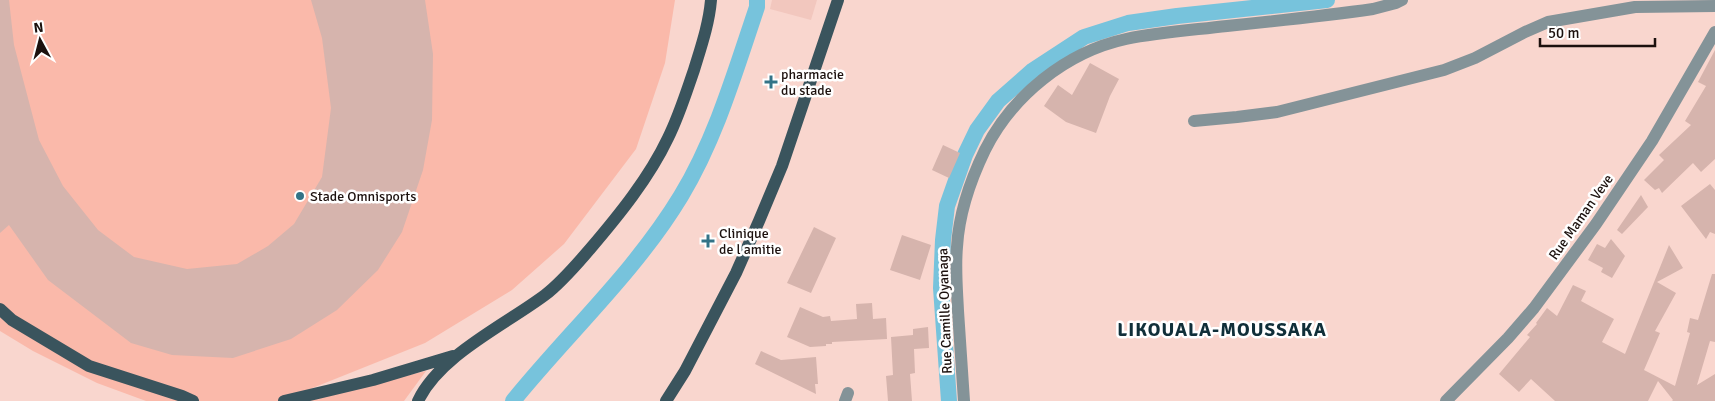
<svg xmlns="http://www.w3.org/2000/svg" width="1715" height="401" viewBox="0 0 1715 401" font-family="Signika,sans-serif">
  <style>
    .built { fill: #f2c7be }
    .green { fill: #fab9aa }
    .lines { fill: none; stroke-linecap: round; stroke-linejoin: round }
    .canal { stroke: #77c3dc; stroke-width: 16 }
    .building { fill: #d6b4ad }
    .minor { stroke: #849398; stroke-width: 12 }
    .major { stroke: #3a545d; stroke-width: 12 }
    .poi-dot { fill: #337387; stroke: #fff; stroke-width: 2 }
    .labels { text-anchor: middle; dominant-baseline: central; stroke-width: 5; stroke-linejoin: round; paint-order: stroke }
    .poi-label { font-size: 14px; fill: #1c110e; stroke: #fff; text-anchor: start }
    .street-label { font-size: 14px; fill: #1c110e; stroke: #fff }
    .district-label { font-size: 19px; font-weight: bold; letter-spacing: 1px; fill: #102f39; stroke: #fff }
  </style>
  <rect width="100%" height="100%" fill="#f9d6ce"/>
  <path class="built" d="M 772,0 L 817,0 L 811,20 L 770,9 Z"/>
  <path class="green" d="M 0,0 L 675,0 L 665,63 L 636,149 L 564,244 L 512,290 L 425,343 L 280,401 L 146,401 L 97,383 L 33,351 L 0,331 Z
    M 426,371 L 404,401 L 300,401 Z"/>
  <g class="lines">
    <path class="canal" d="M 513,401 C 568,333 635,272 681,196 C 716,138 735,72 757,7 L 757,0
      M 949,401 L 941,288 L 943,240 L 947,206 L 965,155 L 977,130 L 998,101 L 1032,71 L 1084,37 L 1128,23 L 1177,16 L 1327,0"/>
  </g>
  <path class="building" d="M 0,0 L 9,0 L 14,45 L 39,140 L 63,186 L 98,230 L 134,257 L 187,269 L 237,264 L 268,246 L 294,224 L 322,177 L 331,108 L 322,38 L 311,0 L 425,0 L 433,54 L 432,120 L 423,170 L 402,232 L 378,270 L 337,310 L 291,339 L 233,358 L 172,355 L 131,343 L 48,280 L 9,225 L 0,233 Z
    M 1715,50 L 1715,159 L 1701,172 L 1693,163 L 1662,193 L 1659,188 L 1655,190 L 1644,180 L 1664,160 L 1659,155 L 1691,125 L 1685,121 L 1706,86 L 1698,82 Z
    M 1090,63 L 1119,79 L 1110,96 L 1096,133 L 1066,122 L 1044,106 L 1058,85 L 1072,95 Z
    M 943,145 L 960,153 L 949,178 L 932,170 Z
    M 1710,184 L 1715,190 L 1715,234 L 1710,232 L 1706,239 L 1681,206 Z
    M 1641,195 L 1648,207 L 1622,234 L 1617,230 Z
    M 814,227 L 836,238 L 811,293 L 787,283 Z
    M 902,235 L 931,245 L 920,280 L 890,270 Z
    M 1611,239 L 1625,256 L 1612,278 L 1601,272 L 1603,268 L 1588,260 L 1597,244 L 1605,248 Z
    M 1669,245 L 1683,268 L 1657,282 L 1676,293 L 1655,331 L 1660,333 L 1644,370 L 1675,386 L 1690,333 L 1687,332 L 1690,318 L 1698,320 L 1712,274 L 1715,274 L 1715,342 L 1710,341 L 1697,385 L 1715,374 L 1715,401 L 1672,401 L 1673,400 L 1658,381 L 1648,401 L 1555,401 L 1531,379 L 1519,392 L 1499,374 L 1530,337 L 1527,335 L 1537,324 L 1536,323 L 1547,308 L 1557,316 L 1573,285 L 1586,291 L 1581,301 L 1614,319 L 1602,342 L 1625,354 Z
    M 872,303 L 873,319 L 886,318 L 887,339 L 832,342 L 832,344 L 826,344 L 826,346 L 810,347 L 787,337 L 800,307 L 823,317 L 830,316 L 831,321 L 857,319 L 856,304 Z
    M 928,327 L 929,348 L 914,349 L 915,373 L 910,374 L 912,401 L 888,401 L 886,376 L 893,375 L 891,337 L 913,335 L 913,329 Z
    M 761,351 L 781,360 L 816,357 L 818,384 L 815,384 L 816,394 L 755,364 Z"/>
  <g class="lines">
    <path class="minor" d="M 1194,121 L 1237,117 L 1277,112 L 1444,70 L 1475,58 L 1525,32 L 1548,22 L 1635,7 L 1715,6
      M 845,401 L 848,393
      M 964,401 C 962,371 960,341 958,311 C 957,289 955,268 957,247 C 959,212 970,181 985,150 C 1012,96 1066,52 1126,39 C 1159,32 1193,30 1227,26 C 1276,21 1324,16 1373,9 L 1396,3 L 1402,0
      M 1446,401 L 1508,338 L 1534,308 L 1596,224 L 1652,141 L 1715,32"/>
    <path class="major" d="M 0,309 L 12,320 L 89,366 L 182,396 L 193,401
      M 284,401 L 373,380 L 453,356
      M 418,401 C 440,355 505,325 545,295 C 562,282 576,265 590,249 C 619,215 649,178 668,138 C 679,116 686,93 694,70 C 701,47 709,24 711,0
      M 666,401 L 685,371 L 736,273 L 759,221 L 782,166 L 838,0"/>
  </g>
  <g class="poi-dot">
    <path d="M768.5 74.5h5v5h5v5h-5v5h-5v-5h-5v-5h5z"/>
    <circle cx="300" cy="196" r="5"/>
    <path d="M705.5 233.5h5v5h5v5h-5v5h-5v-5h-5v-5h5z"/>
  </g>
  <g class="labels">
    <g class="poi-label">
      <text x="781" y="74">pharmacie<tspan x="781" dy="16">du stade</tspan></text>
      <text x="310" y="196">Stade Omnisports</text>
      <text x="719" y="233">Clinique<tspan x="719" dy="16">de l amitie</tspan></text>
    </g>
    <g class="street-label">
      <text transform="translate(1581 217) rotate(-55)">Rue Maman Veve</text>
      <text transform="translate(945 311) rotate(-92)">Rue Camille Oyanaga</text>
    </g>
    <g class="district-label">
      <text x="1222" y="330">LIKOUALA-MOUSSAKA</text>
    </g>
  </g>
  <g transform="translate(40 40) rotate(353)" stroke="#ffffff" stroke-width="4" paint-order="stroke">
  <path d="M0-4L9 19L0 12L-9 19Z" fill="#1c110e"/>
  <text y="-8" font-size="14" font-weight="bold" text-anchor="middle" fill="#1c110e">N</text>
  </g>
  <path d="M1540 38v8h115v-8" fill="none" stroke="#1c110e" stroke-width="2.5"/>
  <text x="1548" y="38" font-size="15" fill="#1c110e" stroke="#ffffff" stroke-width="4" paint-order="stroke">50 m</text>
</svg>
